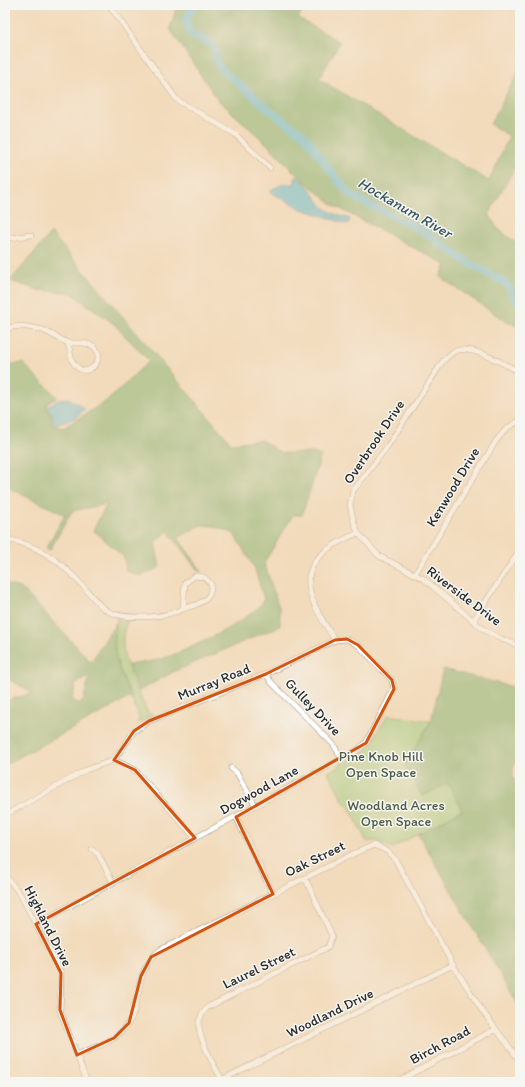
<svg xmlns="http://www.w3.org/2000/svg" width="525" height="1087" viewBox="0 0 525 1087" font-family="Itim,sans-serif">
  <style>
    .green { fill: #98ce80; stroke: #627c56 }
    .forest { fill: #7ab16e; stroke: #526e4c; fill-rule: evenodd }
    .water { fill: #5abdd8; stroke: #427482 }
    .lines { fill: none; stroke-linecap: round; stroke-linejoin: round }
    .river { stroke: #5abdd8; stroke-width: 8 }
    .minor-casing { stroke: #8e8373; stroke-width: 6 }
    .minor { stroke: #fff; stroke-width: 5 }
    .marked { fill: none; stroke: #d5540f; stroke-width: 3; stroke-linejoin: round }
    .labels { text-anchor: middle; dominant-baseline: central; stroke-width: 3; stroke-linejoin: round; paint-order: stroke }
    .street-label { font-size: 14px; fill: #2b2b2b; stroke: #f6f6f2 }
    .park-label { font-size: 14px; fill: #4c5c44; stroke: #f6f6f2 }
    .water-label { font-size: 15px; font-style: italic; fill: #39575f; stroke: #f6f6f2 }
  </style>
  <rect width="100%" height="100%" fill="#f6f6f2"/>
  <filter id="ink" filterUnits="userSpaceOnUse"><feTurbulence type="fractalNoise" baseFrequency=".025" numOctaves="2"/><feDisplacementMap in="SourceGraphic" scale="8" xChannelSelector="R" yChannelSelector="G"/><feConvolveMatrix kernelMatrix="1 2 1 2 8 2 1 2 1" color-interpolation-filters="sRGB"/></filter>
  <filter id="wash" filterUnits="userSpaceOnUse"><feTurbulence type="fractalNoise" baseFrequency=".012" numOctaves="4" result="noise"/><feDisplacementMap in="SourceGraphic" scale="16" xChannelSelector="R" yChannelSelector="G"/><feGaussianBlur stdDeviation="0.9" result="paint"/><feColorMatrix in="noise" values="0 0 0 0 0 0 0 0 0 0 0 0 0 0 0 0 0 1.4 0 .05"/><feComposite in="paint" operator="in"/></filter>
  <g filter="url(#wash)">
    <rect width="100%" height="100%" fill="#f2dbbb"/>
    <path class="green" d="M 116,618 L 128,621 C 112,649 137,687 148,713 L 154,715 L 138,723 L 139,717 L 116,660 L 114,645 L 117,621 Z
      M 388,715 L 431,721 L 405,765 L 448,782 L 462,810 L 392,848 L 377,841 L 367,842 L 348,805 L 346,806 L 328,772 L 366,751 Z"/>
    <path class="forest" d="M 177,5 L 307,5 L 298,18 L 340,42 L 319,79 L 489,181 L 509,136 L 490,124 L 520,69 L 520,158 L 489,214 L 497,228 L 520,246 L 520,328 L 501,318 L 440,277 L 446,265 L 333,205 L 296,174 L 269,146 L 217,99 L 170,29 Z
      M 51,233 L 231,443 L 261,440 L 281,453 L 314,453 L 321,456 L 302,515 L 293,515 L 264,563 L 280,610 L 280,626 L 175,671 L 139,691 L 128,665 C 139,663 151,662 161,659 C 180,654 259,617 264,599 L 254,567 L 233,533 L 213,526 L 201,525 L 178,538 L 202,571 L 198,571 L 168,531 L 155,542 L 160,567 L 141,576 L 126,571 L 124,557 L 93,530 L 107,504 L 72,511 L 50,550 L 46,548 L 65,515 L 5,486 L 5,365 L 23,363 L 55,395 L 57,398 L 47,403 L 46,408 L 51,414 L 52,425 L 63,428 L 108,400 L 149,361 L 114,324 L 71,293 L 38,290 L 10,281 Z
      M 5,584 L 21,588 L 27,594 L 91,662 L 117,621 C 111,656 118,666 131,697 L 5,765 L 5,701 L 33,693 L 5,677 ZM 89,677 L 83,702 L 78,703 L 72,699 L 76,683 Z
      M 443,669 L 513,687 L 520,687 L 520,754 C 509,768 512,778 520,793 L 520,1008 L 418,834 L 462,810 L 448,783 L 422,796 L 405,765 L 431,721 Z"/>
    <path class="water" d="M 297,177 C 321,192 313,211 348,218 L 350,219 L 349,223 L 347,224 L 302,209 L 270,192 L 272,189 L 284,184 L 295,184 L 295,178 Z
      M 68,398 L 85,409 L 75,418 L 56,425 L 53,423 L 53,415 L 48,409 L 48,406 L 59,400 Z"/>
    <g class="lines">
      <path class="river" d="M 194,5 L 186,20 L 190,33 C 196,39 206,39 212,46 C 219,54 212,60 223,71 L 276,115 L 304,135 L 339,182 L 350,194 L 363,202 L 421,230 L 470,264 L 504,282 L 509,287 L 514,299 L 520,304"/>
    </g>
  </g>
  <g filter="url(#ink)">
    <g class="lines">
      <defs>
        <path id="minor" d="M 109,5 L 177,100 L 235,134 L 270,168
          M 5,237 L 11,238 L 31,235
          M 5,328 L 22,326 L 43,330 L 68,343 L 83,343 L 94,346 L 99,354 C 97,369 83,378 73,362 C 70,357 70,349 68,343
          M 520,372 C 503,364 473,345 455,351 C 451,353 446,358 443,361 L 387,447 L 353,491 L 350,505 L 353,519 L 358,533 L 379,556 L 424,579 L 483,629 L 501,639 L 520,646
          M 5,539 C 36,544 60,560 80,583 C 88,591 96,603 106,610 C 120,620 158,618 175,612 C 180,611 184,608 189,607 C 203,603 212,598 211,584 L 204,577 L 195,576 L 185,583 L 183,609
          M 415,574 L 496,441 L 506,429 L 520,420
          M 473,621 L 520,550
          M 335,640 C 300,588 293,560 358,533
          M 266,674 L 271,682 L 333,744 L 342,759
          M 231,768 L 237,773 L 255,805
          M 5,815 L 86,770 L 114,760 L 135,770 L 195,838
          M 236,817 L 273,894
          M 92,849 L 98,854 L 113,882
          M 5,875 L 20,894 L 61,973 L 60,1010 L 87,1082
          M 36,924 L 355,752 L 366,743 L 394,689 L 392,680 L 358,645 L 347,639 L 335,640 L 266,674 L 149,721 L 134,731 L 114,760
          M 77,1055 C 92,1048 112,1043 123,1030 C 145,1007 130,975 160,950 L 355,853 L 374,845 L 387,851 L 395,859 L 453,965 L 483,1012 L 520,1061
          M 217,1082 L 453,965
          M 224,1082 C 216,1071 200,1040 199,1027 C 198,1019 203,1012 208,1007 L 328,947 L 332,936 L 305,878
          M 396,1082 L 496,1029"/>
      </defs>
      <use href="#minor" class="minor-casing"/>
      <use href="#minor" class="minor"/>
    </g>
  </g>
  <path d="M0 0H525V1087H0ZM 347,639 L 358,645 L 392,680 L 394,689 L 366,743 L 236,817 L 273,894 L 151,957 L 141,976 L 129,1023 L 114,1038 L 77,1055 L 60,1010 L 61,973 L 36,924 L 195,838 L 135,770 L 114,760 L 134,731 L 149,721 L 266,674 L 335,640 Z" fill="#f2dbbb" fill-opacity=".55" fill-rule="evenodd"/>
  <path class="marked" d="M 347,639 L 358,645 L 392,680 L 394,689 L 366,743 L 236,817 L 273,894 L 151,957 L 141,976 L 129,1023 L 114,1038 L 77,1055 L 60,1010 L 61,973 L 36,924 L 195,838 L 135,770 L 114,760 L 134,731 L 149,721 L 266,674 L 335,640 Z"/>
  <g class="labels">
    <g class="street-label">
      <text transform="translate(374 442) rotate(-56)">Overbrook Drive</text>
      <text transform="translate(453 487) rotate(-59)">Kenwood Drive</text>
      <text transform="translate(464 596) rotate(37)">Riverside Drive</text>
      <text transform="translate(214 682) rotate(-22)">Murray Road</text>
      <text transform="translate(313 707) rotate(46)">Gulley Drive</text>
      <text transform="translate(259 790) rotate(-29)">Dogwood Lane</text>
      <text transform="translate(315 859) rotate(-26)">Oak Street</text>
      <text transform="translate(48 926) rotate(63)">Highland Drive</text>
      <text transform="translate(259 968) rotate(-26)">Laurel Street</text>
      <text transform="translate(330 1013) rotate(-26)">Woodland Drive</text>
      <text transform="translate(440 1045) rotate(-28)">Birch Road</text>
    </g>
    <g class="park-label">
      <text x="381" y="756">Pine Knob Hill<tspan x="381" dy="16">Open Space</tspan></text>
      <text x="396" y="805">Woodland Acres<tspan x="396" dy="16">Open Space</tspan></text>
    </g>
    <g class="water-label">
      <text transform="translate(405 208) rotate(30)">Hockanum River</text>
    </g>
  </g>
  <rect width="525" height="1087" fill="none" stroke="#f6f6f2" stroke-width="20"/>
</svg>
